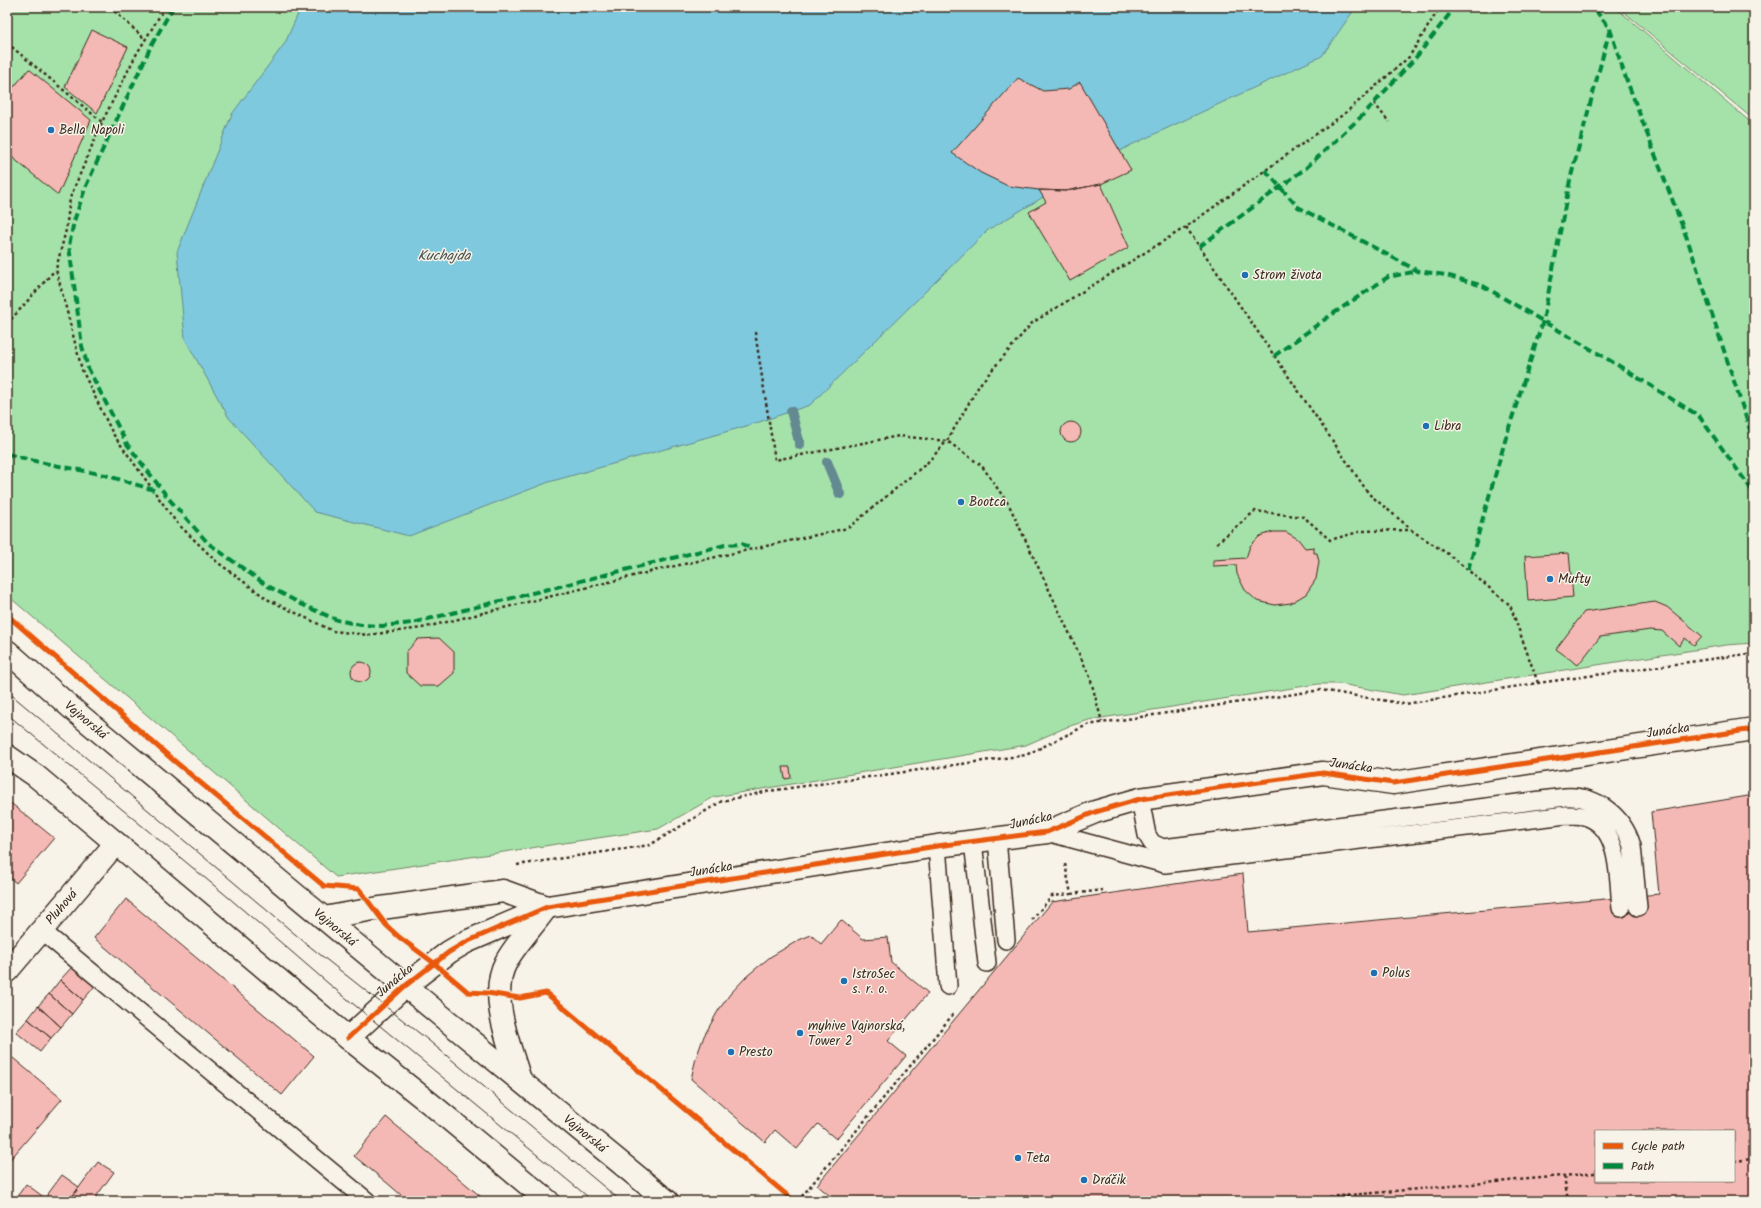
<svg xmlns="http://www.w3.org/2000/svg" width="1761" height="1208" viewBox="0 0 1761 1208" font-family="Kalam,sans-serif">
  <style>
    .green { fill: #a5e2a9; stroke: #708664 }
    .water { fill: #7ec9de; stroke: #638991 }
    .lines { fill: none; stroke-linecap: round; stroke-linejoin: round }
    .stream { stroke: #638991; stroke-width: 10 }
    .building { fill: #f5b9b5; stroke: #3b2a1e; fill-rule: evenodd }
    .service-casing { stroke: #3b2a1e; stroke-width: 20 }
    .minor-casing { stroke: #3b2a1e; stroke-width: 25 }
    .secondary-casing { stroke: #3b2a1e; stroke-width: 25 }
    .path { stroke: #3b2a1e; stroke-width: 2.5; stroke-dasharray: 3 3; stroke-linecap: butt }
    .service { stroke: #f7f3e8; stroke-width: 17 }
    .minor { stroke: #f7f3e8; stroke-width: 22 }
    .secondary { stroke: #f7f3e8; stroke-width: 22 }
    .tram { stroke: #3b2a1e; stroke-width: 1 }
    .quiet { stroke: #00873e; stroke-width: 4; stroke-dasharray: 8 4; stroke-linecap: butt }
    .cycleway-casing { stroke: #f7f3e8; stroke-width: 8 }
    .cycleway { stroke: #e8590c; stroke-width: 5 }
    .poi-dot { fill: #1f6fb2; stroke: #f7f3e8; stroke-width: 1.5 }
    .labels { text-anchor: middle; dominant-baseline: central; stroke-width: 3; stroke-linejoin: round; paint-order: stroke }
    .poi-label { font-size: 13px; fill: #3b2a1e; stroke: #f7f3e8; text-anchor: start }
    .street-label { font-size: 13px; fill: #3b2a1e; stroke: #f7f3e8 }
    .water-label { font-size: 14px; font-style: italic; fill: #4c524e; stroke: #f7f3e8 }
  </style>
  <rect width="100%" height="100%" fill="#f7f3e8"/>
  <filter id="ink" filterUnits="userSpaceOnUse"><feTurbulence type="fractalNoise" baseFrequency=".025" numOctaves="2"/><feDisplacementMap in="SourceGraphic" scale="8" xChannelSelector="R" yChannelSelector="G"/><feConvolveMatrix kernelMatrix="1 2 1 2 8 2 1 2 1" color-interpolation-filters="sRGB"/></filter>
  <g filter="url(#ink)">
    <path class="green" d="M 7,7 L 1615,7 L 1754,125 L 1754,643 L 1726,645 L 1403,695 L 1340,684 L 1318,684 L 1089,720 L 1067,727 L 1026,745 L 714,797 L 658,829 L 336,877 L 7,595 Z
      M 1618,7 L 1754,7 L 1754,120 Z"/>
    <path class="water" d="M 301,7 L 1356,7 L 1322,56 L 1129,146 L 988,230 L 810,405 L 750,425 L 549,482 L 409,536 L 315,512 L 229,418 L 185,339 L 177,252 L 232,114 L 285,43 Z"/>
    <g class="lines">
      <path class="stream" d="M 791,411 L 800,445
        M 827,462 L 840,494"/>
    </g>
    <path class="building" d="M 92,30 L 128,47 L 97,113 L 65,87 Z
      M 29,69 L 91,120 L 58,195 L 7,153 L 7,95 Z
      M 1018,78 L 1043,91 L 1069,89 L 1080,82 L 1131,170 L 1101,184 L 1066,191 L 1039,190 L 1008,186 L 981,173 L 952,153 Z
      M 1101,184 L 1129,247 L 1070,281 L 1029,212 L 1046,202 L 1039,190 L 1066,191 Z
      M1061 432a10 10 0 1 1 20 0a10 10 0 1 1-20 0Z
      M 1273,532 L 1286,532 L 1298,539 L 1305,548 L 1314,547 L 1314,553 L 1317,553 L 1319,562 L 1316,579 L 1306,594 L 1291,603 L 1275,605 L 1257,601 L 1245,590 L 1237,574 L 1236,565 L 1213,566 L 1213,560 L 1246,558 L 1250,546 L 1260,536 Z
      M 1569,553 L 1573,597 L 1528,601 L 1525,556 Z
      M 1655,602 L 1667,607 L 1702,636 L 1694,645 L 1685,638 L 1679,646 L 1662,631 L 1650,630 L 1600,637 L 1578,665 L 1556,649 L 1584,612 Z
      M 439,638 L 454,652 L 454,673 L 439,686 L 420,686 L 406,673 L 406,652 L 418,639 Z
      M351 672a10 10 0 1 1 20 0a10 10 0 1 1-20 0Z
      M 783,767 L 790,767 L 791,778 L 785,779 Z
      M 1754,795 L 1754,1201 L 836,1201 L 817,1185 L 1052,902 L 1243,874 L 1248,932 L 1659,894 L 1651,812 ZM 1596,1131 L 1734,1131 L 1734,1181 L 1596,1181 Z
      M 7,800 L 54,838 L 16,883 L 7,875 Z
      M 126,899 L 314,1056 L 282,1095 L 94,938 Z
      M 841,920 L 863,939 L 888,937 L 891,962 L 928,993 L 888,1041 L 906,1056 L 836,1139 L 818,1124 L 797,1149 L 775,1130 L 765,1142 L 691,1079 L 696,1058 L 704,1036 L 718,1011 L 730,994 L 747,976 L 770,957 L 799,940 L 811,935 L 821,944 Z
      M 72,967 L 95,986 L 83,1000 L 60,980 Z
      M 60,980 L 83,1000 L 72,1014 L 49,994 Z
      M 49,994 L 72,1014 L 61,1027 L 38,1006 Z
      M 38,1006 L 61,1027 L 51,1038 L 28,1019 Z
      M 28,1019 L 51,1038 L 40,1052 L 16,1032 Z
      M 7,1053 L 62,1099 L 8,1162 L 7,1160 Z
      M 386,1117 L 423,1148 L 486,1201 L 408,1201 L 386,1182 L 354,1156 Z
      M 98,1162 L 114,1172 L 93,1201 L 69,1201 Z
      M 62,1175 L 79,1187 L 69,1201 L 14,1201 L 26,1184 L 45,1198 Z"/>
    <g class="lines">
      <defs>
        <path id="service" d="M 1140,799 L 1147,835 L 1152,843 L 1163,848 L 1565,797 C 1597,795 1623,816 1632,846 L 1638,907
          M 1047,832 L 1165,864 L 1566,815 C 1572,815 1578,815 1584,816 C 1621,825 1618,879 1621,908
          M 997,839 L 1006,940
          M 973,842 L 987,963
          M 937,846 L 948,986
          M 42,931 L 367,1201"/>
        <g id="minor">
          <path d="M 324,918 L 374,909 L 503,891 L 547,907"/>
          <path id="s1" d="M 7,971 L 116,843"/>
          <path d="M 348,1038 L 405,986 L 449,952 L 466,942 L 547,907 L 937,846 L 1047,832 L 1095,812 L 1140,799 L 1323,773 L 1393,783 L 1754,729"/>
          <path d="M 520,1080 C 510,1046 488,995 506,962 C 514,946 535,924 546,908"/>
        </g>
        <g id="secondary">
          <path id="s2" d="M 7,651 L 76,712 L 445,1019 L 667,1201"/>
          <path d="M 7,756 L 36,776 L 348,1038 L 437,1109 L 548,1201"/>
        </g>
      </defs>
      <use href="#service" class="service-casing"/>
      <use href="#minor" class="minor-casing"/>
      <use href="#secondary" class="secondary-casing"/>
      <path class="path" d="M 110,7 L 146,40
        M 165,7 L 136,55 L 102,122 L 70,198 L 66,230 L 56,269 L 82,370 L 113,434 L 176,522 L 217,562 L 267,599 L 333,631 L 368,635 L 422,628 L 666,568 L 848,528 L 927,463 L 947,441 L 980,384 L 1032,323 L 1186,227 L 1344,114 L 1409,57 L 1440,7
        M 7,43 L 102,122
        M 1374,103 L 1389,122
        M 1186,227 L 1369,494 L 1411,529
        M 7,324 L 55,270
        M 755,332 L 775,460 L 899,436 L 947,441 L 982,466 L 1009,505 L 1090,677 L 1102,722
        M 1217,543 L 1255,511 L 1304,517 L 1330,540 L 1362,531 L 1411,530 L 1451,556 L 1510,605 L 1538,683
        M 517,865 L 650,845 L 722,801 L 769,791 L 1026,755 L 1087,725 L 1321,690 L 1405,704 L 1538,683 L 1754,653
        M 1071,894 L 1103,890
        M 1032,920 L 1052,896 L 1071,894 L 1065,864
        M 397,935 L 410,946
        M 457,982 L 471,992
        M 529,997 L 546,993 L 794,1201
        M 1734,1161 L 1754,1159
        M 1564,1176 L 1568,1201
        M 1347,1196 L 1348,1201
        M 1329,1197 L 1596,1173
        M 798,1201 L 955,1012"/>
      <use href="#service" class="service"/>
      <use href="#minor" class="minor"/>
      <use href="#secondary" class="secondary"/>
      <path class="tram" d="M 7,691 L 308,945 L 428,1040 L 621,1201
        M 7,714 L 228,897 L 329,984 L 593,1201"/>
      <path class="quiet" d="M 173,7 L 151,46 L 102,151 L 86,186 L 74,221 L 69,246 L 82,346 L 88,368 L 127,444 L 169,499 L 208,543 L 266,585 L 303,605 L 337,620 L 361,625 L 382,626 L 412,623 L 725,545 L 742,544 L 752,549
        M 1610,29 L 1624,73 L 1688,241 L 1754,442
        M 1265,170 L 1298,207 L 1418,271 L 1446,275 L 1483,286 L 1616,364 L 1699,416 L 1754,493
        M 1199,247 L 1306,168 L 1363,115 L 1417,56 L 1455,7
        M 1274,356 L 1331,315 L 1388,277 L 1418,271
        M 7,454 L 39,462 L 105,475 L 154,490
        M 1468,570 L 1507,434 L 1543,321 L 1570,180 L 1610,29 L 1593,7"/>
      <defs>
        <path id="cycleway" d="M 7,615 L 172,759 L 324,886 L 359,889 L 386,925 L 399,937 L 434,963 L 468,992 L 487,993 L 520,998 L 546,993 L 794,1201
          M 348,1038 L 405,986 L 449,952 L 466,942 L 547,907 L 937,846 L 1047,832 L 1095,812 L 1140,799 L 1323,773 L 1393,783 L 1754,729"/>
      </defs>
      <use href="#cycleway" class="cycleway-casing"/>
      <use href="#cycleway" class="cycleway"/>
    </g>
  </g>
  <g class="poi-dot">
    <circle cx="51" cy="130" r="4"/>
    <circle cx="1245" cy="275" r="4"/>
    <circle cx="1426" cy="426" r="4"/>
    <circle cx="961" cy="502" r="4"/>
    <circle cx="1550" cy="579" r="4"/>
    <circle cx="1374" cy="973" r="4"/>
    <circle cx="844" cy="981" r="4"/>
    <circle cx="800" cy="1033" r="4"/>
    <circle cx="731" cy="1052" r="4"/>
    <circle cx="1018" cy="1158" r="4"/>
    <circle cx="1084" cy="1180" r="4"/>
  </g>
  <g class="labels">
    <g class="poi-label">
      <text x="59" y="130">Bella Napoli</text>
      <text x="1253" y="275">Strom života</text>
      <text x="1434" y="426">Libra</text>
      <text x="969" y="502">Bootca</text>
      <text x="1558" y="579">Mufty</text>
      <text x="1382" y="973">Polus</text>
      <text x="852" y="974">IstroSec<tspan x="852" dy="15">s. r. o.</tspan></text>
      <text x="808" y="1026">myhive Vajnorská,<tspan x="808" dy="15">Tower 2</tspan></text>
      <text x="739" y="1052">Presto</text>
      <text x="1026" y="1158">Teta</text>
      <text x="1092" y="1180">Dráčik</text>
    </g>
    <g class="street-label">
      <text stroke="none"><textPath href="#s2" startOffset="105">Vajnorská</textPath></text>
      <text transform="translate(1668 731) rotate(-8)">Junácka</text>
      <text transform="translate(1351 766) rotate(8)">Junácka</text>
      <text transform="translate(1031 821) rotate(-12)">Junácka</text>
      <text transform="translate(711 870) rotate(-9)">Junácka</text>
      <text stroke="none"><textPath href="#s1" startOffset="84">Pluhová</textPath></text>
      <text stroke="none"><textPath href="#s2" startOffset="429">Vajnorská</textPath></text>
      <text transform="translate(395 981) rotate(-40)">Junácka</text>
      <text stroke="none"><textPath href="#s2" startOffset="753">Vajnorská</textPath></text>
    </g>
    <g class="water-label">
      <text x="444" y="256">Kuchajda</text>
    </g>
  </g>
  <rect width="1761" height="1208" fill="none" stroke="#f7f3e8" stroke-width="24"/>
  <rect x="12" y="12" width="1737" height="1184" fill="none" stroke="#3b2a1e" stroke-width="1.5" filter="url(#ink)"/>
  <rect x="1595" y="1130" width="140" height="52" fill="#f7f3e8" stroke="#aca397"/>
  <rect x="1603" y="1143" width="20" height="6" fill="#e8590c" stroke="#aca397"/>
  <text x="1631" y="1150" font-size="12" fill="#3b2a1e">Cycle path</text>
  <rect x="1603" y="1163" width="20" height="6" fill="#00873e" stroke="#aca397"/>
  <text x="1631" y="1170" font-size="12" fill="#3b2a1e">Path</text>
</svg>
